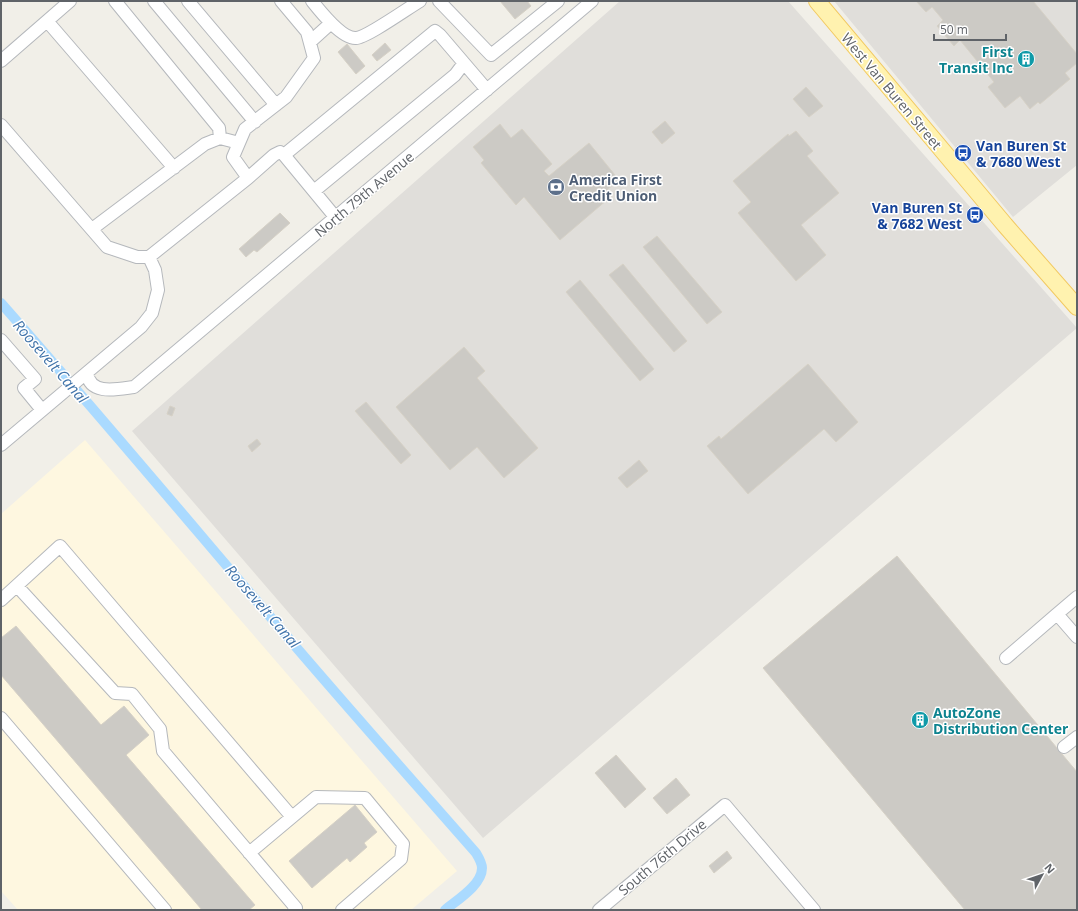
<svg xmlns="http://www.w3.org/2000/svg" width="1078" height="911" viewBox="0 0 1078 911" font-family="'Open Sans',sans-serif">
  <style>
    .commercial { fill: #fef7e0 }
    .industrial { fill: #e0deda }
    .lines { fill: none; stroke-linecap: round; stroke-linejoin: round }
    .canal { stroke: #aadaff; stroke-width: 10 }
    .building { fill: #cccac5; stroke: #d6d1c6 }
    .minor-casing { stroke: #b5b8bc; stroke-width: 14 }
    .major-casing { stroke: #f2c960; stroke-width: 18 }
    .minor { stroke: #fff; stroke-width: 12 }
    .major { stroke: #fff2af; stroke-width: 16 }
    .labels { text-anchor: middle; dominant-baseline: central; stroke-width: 3; stroke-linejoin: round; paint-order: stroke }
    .culture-label { font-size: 14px; font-weight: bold; fill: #0d838f; stroke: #fff; text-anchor: end }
    .street-label { font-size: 14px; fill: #5f6368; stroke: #fff }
    .transit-label { font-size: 14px; font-weight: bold; fill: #164399; stroke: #fff; text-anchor: start }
    .service-label { font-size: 14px; font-weight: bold; fill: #4e5e75; stroke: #fff; text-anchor: start }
    .water-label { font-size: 15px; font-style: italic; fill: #4174aa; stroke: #fff }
  </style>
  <rect width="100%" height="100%" fill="#f1efe8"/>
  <path class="commercial" d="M 85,440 L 457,871 L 411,910 L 18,910 L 1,891 L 1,514 Z"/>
  <path class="industrial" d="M 620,1 L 788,1 L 1077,328 L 483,838 L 132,431 Z
    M 834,1 L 1077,1 L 1077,165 L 1013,217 Z"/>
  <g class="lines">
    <path class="canal" d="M 1,303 C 97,412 190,523 284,633 C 347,707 412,780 476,853 C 479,858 482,863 482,868 C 482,885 457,900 445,910"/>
  </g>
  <path class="building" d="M 500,1 L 527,1 L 531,6 L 515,19 Z
    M 916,1 L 1033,1 L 1077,54 L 1077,63 L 1065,73 L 1070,79 L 1040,104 L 1038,102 L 1030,109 L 1020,96 L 1005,108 L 988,87 L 994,82 L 960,40 L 954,46 L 937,26 L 943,20 L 932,7 L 926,12 Z
    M 385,43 L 391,50 L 377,61 L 372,55 Z
    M 347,44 L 365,66 L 356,74 L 338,52 Z
    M 806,87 L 823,106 L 809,117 L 793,99 Z
    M 665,121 L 675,133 L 662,144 L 652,132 Z
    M 500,124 L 511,138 L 522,129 L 552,164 L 544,171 L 549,176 L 589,143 L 619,180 L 603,193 L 608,199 L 560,240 L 524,197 L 516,205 L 481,163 L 484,160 L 473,147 Z
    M 796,131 L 813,151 L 807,156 L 839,193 L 801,225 L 826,255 L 796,281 L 738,213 L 751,202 L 733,181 L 788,134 L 789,136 Z
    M 280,213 L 290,223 L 257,252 L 254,250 L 246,257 L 239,249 Z
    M 657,236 L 722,312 L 707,324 L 643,247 Z
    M 623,264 L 687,341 L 674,352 L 609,275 Z
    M 580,280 L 654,369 L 640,381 L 566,292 Z
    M 464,347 L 485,371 L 477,378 L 538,448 L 504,478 L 477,447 L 450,470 L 396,407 Z
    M 808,364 L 858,422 L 836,442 L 824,429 L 748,494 L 707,446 L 719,436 L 721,439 Z
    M 366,402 L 411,455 L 401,464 L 355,411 Z
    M 170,406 L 175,408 L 172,416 L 167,414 Z
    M 257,439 L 261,444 L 252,452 L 248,446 Z
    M 639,460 L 648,471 L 627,488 L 618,478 Z
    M 897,556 L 1077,772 L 1077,910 L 965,910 L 763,668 Z
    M 16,626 L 101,725 L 124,706 L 149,735 L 126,755 L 255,905 L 249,910 L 202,910 L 1,675 L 1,638 Z
    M 616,755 L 646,789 L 625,808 L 595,773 Z
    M 676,778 L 690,795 L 667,814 L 653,798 Z
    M 355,805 L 377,832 L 364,843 L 367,847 L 350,862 L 347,858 L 312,888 L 289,861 Z
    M 727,851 L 732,858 L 714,873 L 709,866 Z"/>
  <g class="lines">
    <defs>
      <path id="minor" d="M 115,1 L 219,128 L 220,138
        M 154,1 L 255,122
        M 188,1 L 276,105
        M 312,1 C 320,11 342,39 356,38 C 366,38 408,8 420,1
        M 439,1 L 491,55 L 558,1
        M 47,21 L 174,168
        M 310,42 L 331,23
        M 1,61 L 70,1
        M 1,125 L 107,247 L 137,257 L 149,257 L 248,178 L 274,155 L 280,152 L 284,155 L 336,218
        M 284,155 L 435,31 L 440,35 L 487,90
        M 248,178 L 233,157 L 245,129 L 286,97 L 314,58 L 307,32 L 281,1
        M 314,191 L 455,75 L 464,63
        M 92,229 L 205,144 L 220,138 L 239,143
        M 1,340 L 35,379 L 24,388 L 42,410
        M 87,373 C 90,396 118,389 134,387 L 592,1
        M 1,445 L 141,327 L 152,313 L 158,290 L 155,270 L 149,257
        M 17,586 L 115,693 L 132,694 L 160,729 L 163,751 L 296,908 L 294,910
        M 1077,597 L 1057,614 L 1077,637
        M 1,600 L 60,546 L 292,817
        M 1006,658 L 1057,614
        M 1,718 L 165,910
        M 1064,747 L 1077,737
        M 249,853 L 316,797 L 365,798 L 403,844 L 401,859 L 342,910
        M 599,910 L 725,805 L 814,910"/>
      <path id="major" d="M 817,1 L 1005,225 L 1077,307"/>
    </defs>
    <use href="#minor" class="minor-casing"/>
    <use href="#major" class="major-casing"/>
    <use href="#minor" class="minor"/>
    <use href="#major" class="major"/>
  </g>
  <defs>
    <symbol id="building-disc" viewBox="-11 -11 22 22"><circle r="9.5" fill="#0f9aa8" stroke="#fff"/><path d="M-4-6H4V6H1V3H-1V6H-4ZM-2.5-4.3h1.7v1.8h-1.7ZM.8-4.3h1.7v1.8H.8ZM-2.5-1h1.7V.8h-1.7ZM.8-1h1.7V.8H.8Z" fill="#fff"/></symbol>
    <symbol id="bus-disc" viewBox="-11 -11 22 22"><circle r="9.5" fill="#1a4fb4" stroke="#fff"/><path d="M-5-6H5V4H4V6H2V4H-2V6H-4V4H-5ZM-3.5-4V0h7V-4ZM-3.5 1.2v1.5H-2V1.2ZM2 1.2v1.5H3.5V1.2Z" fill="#fff"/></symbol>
    <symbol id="bank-disc" viewBox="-11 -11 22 22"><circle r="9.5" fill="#5c6f8a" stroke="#fff"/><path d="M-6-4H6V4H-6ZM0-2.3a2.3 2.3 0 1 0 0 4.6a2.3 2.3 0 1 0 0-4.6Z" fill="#fff"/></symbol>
  </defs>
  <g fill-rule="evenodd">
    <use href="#building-disc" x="1016" y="49" width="20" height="20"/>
    <use href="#bus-disc" x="953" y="143" width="20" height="20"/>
    <use href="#bank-disc" x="546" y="177" width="20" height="20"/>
    <use href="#bus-disc" x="965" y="205" width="20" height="20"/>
    <use href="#building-disc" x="910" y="710" width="20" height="20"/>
  </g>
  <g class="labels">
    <g class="culture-label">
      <text x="1013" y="51">First<tspan x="1013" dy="16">Transit Inc</tspan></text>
      <text x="933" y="712" text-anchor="start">AutoZone<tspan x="933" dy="16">Distribution Center</tspan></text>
    </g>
    <g class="street-label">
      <text transform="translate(892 91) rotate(50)">West Van Buren Street</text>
      <text transform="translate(364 194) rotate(-40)">North 79th Avenue</text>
      <text transform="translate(662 857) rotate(-40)">South 76th Drive</text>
    </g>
    <g class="transit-label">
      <text x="976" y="145">Van Buren St<tspan x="976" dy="16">&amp; 7680 West</tspan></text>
      <text x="962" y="207" text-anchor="end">Van Buren St<tspan x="962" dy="16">&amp; 7682 West</tspan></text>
    </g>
    <g class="service-label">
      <text x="569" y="179">America First<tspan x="569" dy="16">Credit Union</tspan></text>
    </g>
    <g class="water-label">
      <text transform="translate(51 361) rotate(49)">Roosevelt Canal</text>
      <text transform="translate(263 606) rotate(49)">Roosevelt Canal</text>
    </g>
  </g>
  <rect width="1078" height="911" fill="none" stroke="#5f6368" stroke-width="4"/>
  <g transform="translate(1042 875) rotate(50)" stroke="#ffffff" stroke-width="3" paint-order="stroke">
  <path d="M0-3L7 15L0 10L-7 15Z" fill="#5f6368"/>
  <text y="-6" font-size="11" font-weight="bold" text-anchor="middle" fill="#5f6368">N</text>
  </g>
  <path d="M934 34v6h72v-6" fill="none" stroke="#5f6368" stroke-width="2"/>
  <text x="940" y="34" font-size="12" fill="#5f6368" stroke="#ffffff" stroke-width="3" paint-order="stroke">50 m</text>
</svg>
